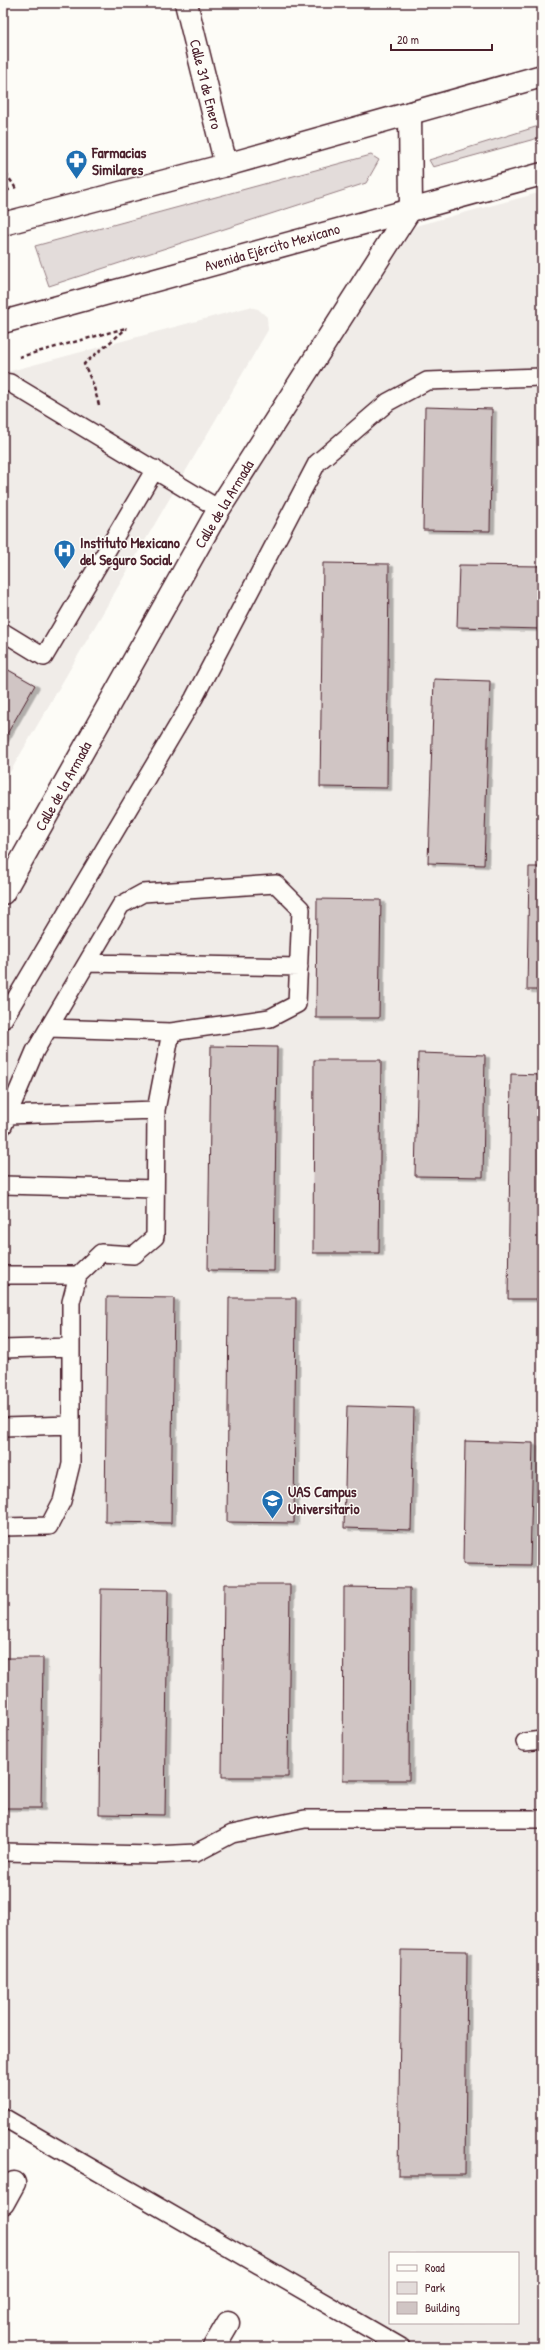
<svg xmlns="http://www.w3.org/2000/svg" width="545" height="2350" viewBox="0 0 545 2350" font-family="'Patrick Hand',sans-serif">
  <style>
    .built { fill: #f0ece8; fill-rule: evenodd }
    .green { fill: #e3dcda; stroke: #967e82 }
    .building { fill: #d0c5c4; stroke: #4a1f2b; filter: url(#shadow) }
    .lines { fill: none; stroke-linecap: round; stroke-linejoin: round }
    .lane-casing { stroke: #4a1f2b; stroke-width: 20 }
    .street-casing { stroke: #4a1f2b; stroke-width: 25 }
    .primary-casing { stroke: #4a1f2b; stroke-width: 25 }
    .path { stroke: #4a1f2b; stroke-width: 2.5; stroke-dasharray: 4 3; stroke-linecap: butt }
    .lane { stroke: #fdfcf7; stroke-width: 17 }
    .street { stroke: #fdfcf7; stroke-width: 22 }
    .primary { stroke: #fdfcf7; stroke-width: 22 }
    .labels { text-anchor: middle; dominant-baseline: central; stroke-width: 3; stroke-linejoin: round; paint-order: stroke }
    .street-label { font-size: 15px; fill: #4a1f2b; stroke: #fdfcf7 }
    .poi-label { font-size: 15px; font-weight: bold; fill: #4a1f2b; stroke: #fdfcf7; text-anchor: start }
  </style>
  <defs>
    <filter id="shadow"><feDropShadow dx="4.5" dy="2.5" stdDeviation="0" flood-color="#0004"/></filter>
  </defs>
  <rect width="100%" height="100%" fill="#fdfcf7"/>
  <filter id="ink" filterUnits="userSpaceOnUse"><feTurbulence type="fractalNoise" baseFrequency=".025" numOctaves="2"/><feDisplacementMap in="SourceGraphic" scale="8" xChannelSelector="R" yChannelSelector="G"/><feConvolveMatrix kernelMatrix="1 2 1 2 8 2 1 2 1" color-interpolation-filters="sRGB"/></filter>
  <g filter="url(#ink)">
    <path class="built" d="M 542,192 L 542,2347 L 389,2347 L 3,2124 L 3,916 L 241,497 L 415,226 ZM 390,2253 L 518,2253 L 518,2323 L 390,2323 Z
      M 249,307 L 258,309 L 267,317 L 268,330 L 3,784 L 3,373 Z"/>
    <path class="green" d="M 542,125 L 542,137 L 433,167 L 429,160 Z
      M 371,155 L 379,160 L 366,183 L 49,286 L 35,246 Z"/>
    <path class="building" d="M 425,407 L 492,409 L 490,531 L 423,530 Z
      M 323,563 L 389,564 L 387,788 L 320,787 Z
      M 459,565 L 542,566 L 542,629 L 457,627 Z
      M 3,667 L 35,685 L 3,741 Z
      M 434,679 L 490,681 L 484,865 L 428,863 Z
      M 529,867 L 542,867 L 542,990 L 527,990 Z
      M 317,899 L 381,900 L 379,1018 L 316,1018 Z
      M 211,1046 L 277,1047 L 274,1271 L 208,1270 Z
      M 418,1053 L 485,1055 L 483,1177 L 415,1176 Z
      M 314,1060 L 381,1060 L 379,1253 L 313,1253 Z
      M 511,1074 L 542,1075 L 542,1299 L 508,1299 Z
      M 107,1297 L 174,1298 L 171,1523 L 105,1522 Z
      M 229,1298 L 296,1298 L 294,1523 L 227,1522 Z
      M 347,1406 L 414,1408 L 411,1530 L 344,1528 Z
      M 465,1441 L 533,1443 L 530,1565 L 463,1564 Z
      M 224,1584 L 290,1584 L 288,1777 L 222,1777 Z
      M 344,1587 L 410,1588 L 409,1780 L 343,1780 Z
      M 101,1589 L 168,1590 L 165,1815 L 99,1814 Z
      M 3,1658 L 43,1658 L 41,1808 L 3,1808 Z
      M 401,1950 L 467,1951 L 465,2175 L 398,2175 Z
      M 542,2087 L 542,2179 L 541,2179 Z"/>
    <g class="lines">
      <defs>
        <path id="lane" d="M 3,382 L 10,383 L 219,509
          M 3,632 L 44,657 L 155,469
          M 87,963 L 299,967
          M 3,1020 L 194,698 L 317,463 L 388,402 L 427,381 L 542,377
          M 49,1028 L 171,1032
          M 8,1115 L 156,1110
          M 3,1126 L 35,1051 L 121,905 L 143,893 L 276,884 L 301,909 L 297,1004 L 270,1018 L 171,1032 L 156,1110 L 155,1237 L 134,1255 L 101,1253 L 78,1275 L 71,1302 L 71,1464 L 62,1501 L 49,1526 L 3,1527
          M 3,1185 L 155,1189
          M 3,1275 L 78,1275
          M 3,1349 L 71,1347
          M 3,1427 L 71,1425
          M 525,1742 L 542,1740
          M 3,1852 L 155,1855 L 196,1853 L 232,1834 L 305,1819 L 542,1819
          M 3,2117 L 401,2347"/>
        <path id="street" d="M 186,3 L 226,165
          M 3,893 L 219,509 L 411,208 L 410,113
          M 3,2203 L 14,2183
          M 214,2347 L 228,2323"/>
        <path id="primary" d="M 3,224 L 226,165 L 542,76
          M 3,322 L 542,174"/>
      </defs>
      <use href="#lane" class="lane-casing"/>
      <use href="#street" class="street-casing"/>
      <use href="#primary" class="primary-casing"/>
      <path class="path" d="M 3,167 C 5,176 13,181 16,190
        M 3,182 L 10,192
        M 19,357 L 126,328
        M 99,405 L 93,384 L 84,364 L 127,328"/>
      <use href="#lane" class="lane"/>
      <use href="#street" class="street"/>
      <use href="#primary" class="primary"/>
    </g>
  </g>
  <defs>
    <symbol id="pharmacy-pin" viewBox="-11 -11 22 30"><path d="M0 17L-7.5 6A9.5 9.5 0 1 1 7.5 6Z" fill="#1f6fb2" stroke="#fdfcf7"/><path d="M-2-6h4v4h4v4h-4v4h-4v-4h-4v-4h4Z" fill="#fff"/></symbol>
    <symbol id="hospital-pin" viewBox="-11 -11 22 30"><path d="M0 17L-7.5 6A9.5 9.5 0 1 1 7.5 6Z" fill="#1f6fb2" stroke="#fdfcf7"/><path d="M-5-5h3v3.5h4V-5h3V5h-3V1.5h-4V5h-3Z" fill="#fff"/></symbol>
    <symbol id="university-pin" viewBox="-11 -11 22 30"><path d="M0 17L-7.5 6A9.5 9.5 0 1 1 7.5 6Z" fill="#1f6fb2" stroke="#fdfcf7"/><path d="M0-5L7-2L0 1L-7-2ZM-4 1L0 2.5L4 1V4Q0 6-4 4Z" fill="#fff"/></symbol>
  </defs>
  <g fill-rule="evenodd">
    <use href="#pharmacy-pin" x="64" y="148" width="25" height="34"/>
    <use href="#hospital-pin" x="52" y="538" width="25" height="34"/>
    <use href="#university-pin" x="260" y="1488" width="25" height="34"/>
  </g>
  <g class="labels">
    <g class="street-label">
      <text transform="translate(206 84) rotate(76)">Calle 31 de Enero</text>
      <text transform="translate(272 247) rotate(-16)">Avenida Ejército Mexicano</text>
      <text transform="translate(224 504) rotate(-59)">Calle de la Armada</text>
      <text transform="translate(63 786) rotate(-61)">Calle de la Armada</text>
    </g>
    <g class="poi-label">
      <text x="92" y="152">Farmacias<tspan x="92" dy="17">Similares</tspan></text>
      <text x="80" y="542">Instituto Mexicano<tspan x="80" dy="17">del Seguro Social</tspan></text>
      <text x="288" y="1491">UAS Campus<tspan x="288" dy="17">Universitario</tspan></text>
    </g>
  </g>
  <rect width="545" height="2350" fill="none" stroke="#fdfcf7" stroke-width="16"/>
  <rect x="8" y="8" width="529" height="2334" fill="none" stroke="#4a1f2b" stroke-width="1.5" filter="url(#ink)"/>
  <rect x="389" y="2252" width="130" height="72" fill="#fdfcf7" stroke="#b5a4a5"/>
  <rect x="397" y="2265" width="20" height="6" fill="#fdfcf7" stroke="#b5a4a5"/>
  <text x="425" y="2272" font-size="12" fill="#4a1f2b">Road</text>
  <rect x="397" y="2282" width="20" height="12" fill="#e3dcda" stroke="#b5a4a5"/>
  <text x="425" y="2292" font-size="12" fill="#4a1f2b">Park</text>
  <rect x="397" y="2302" width="20" height="12" fill="#d0c5c4" stroke="#b5a4a5"/>
  <text x="425" y="2312" font-size="12" fill="#4a1f2b">Building</text>
  <path d="M391 44v6h101v-6" fill="none" stroke="#4a1f2b" stroke-width="2"/>
  <text x="397" y="44" font-size="12" fill="#4a1f2b" stroke="#fdfcf7" stroke-width="3" paint-order="stroke">20 m</text>
</svg>
